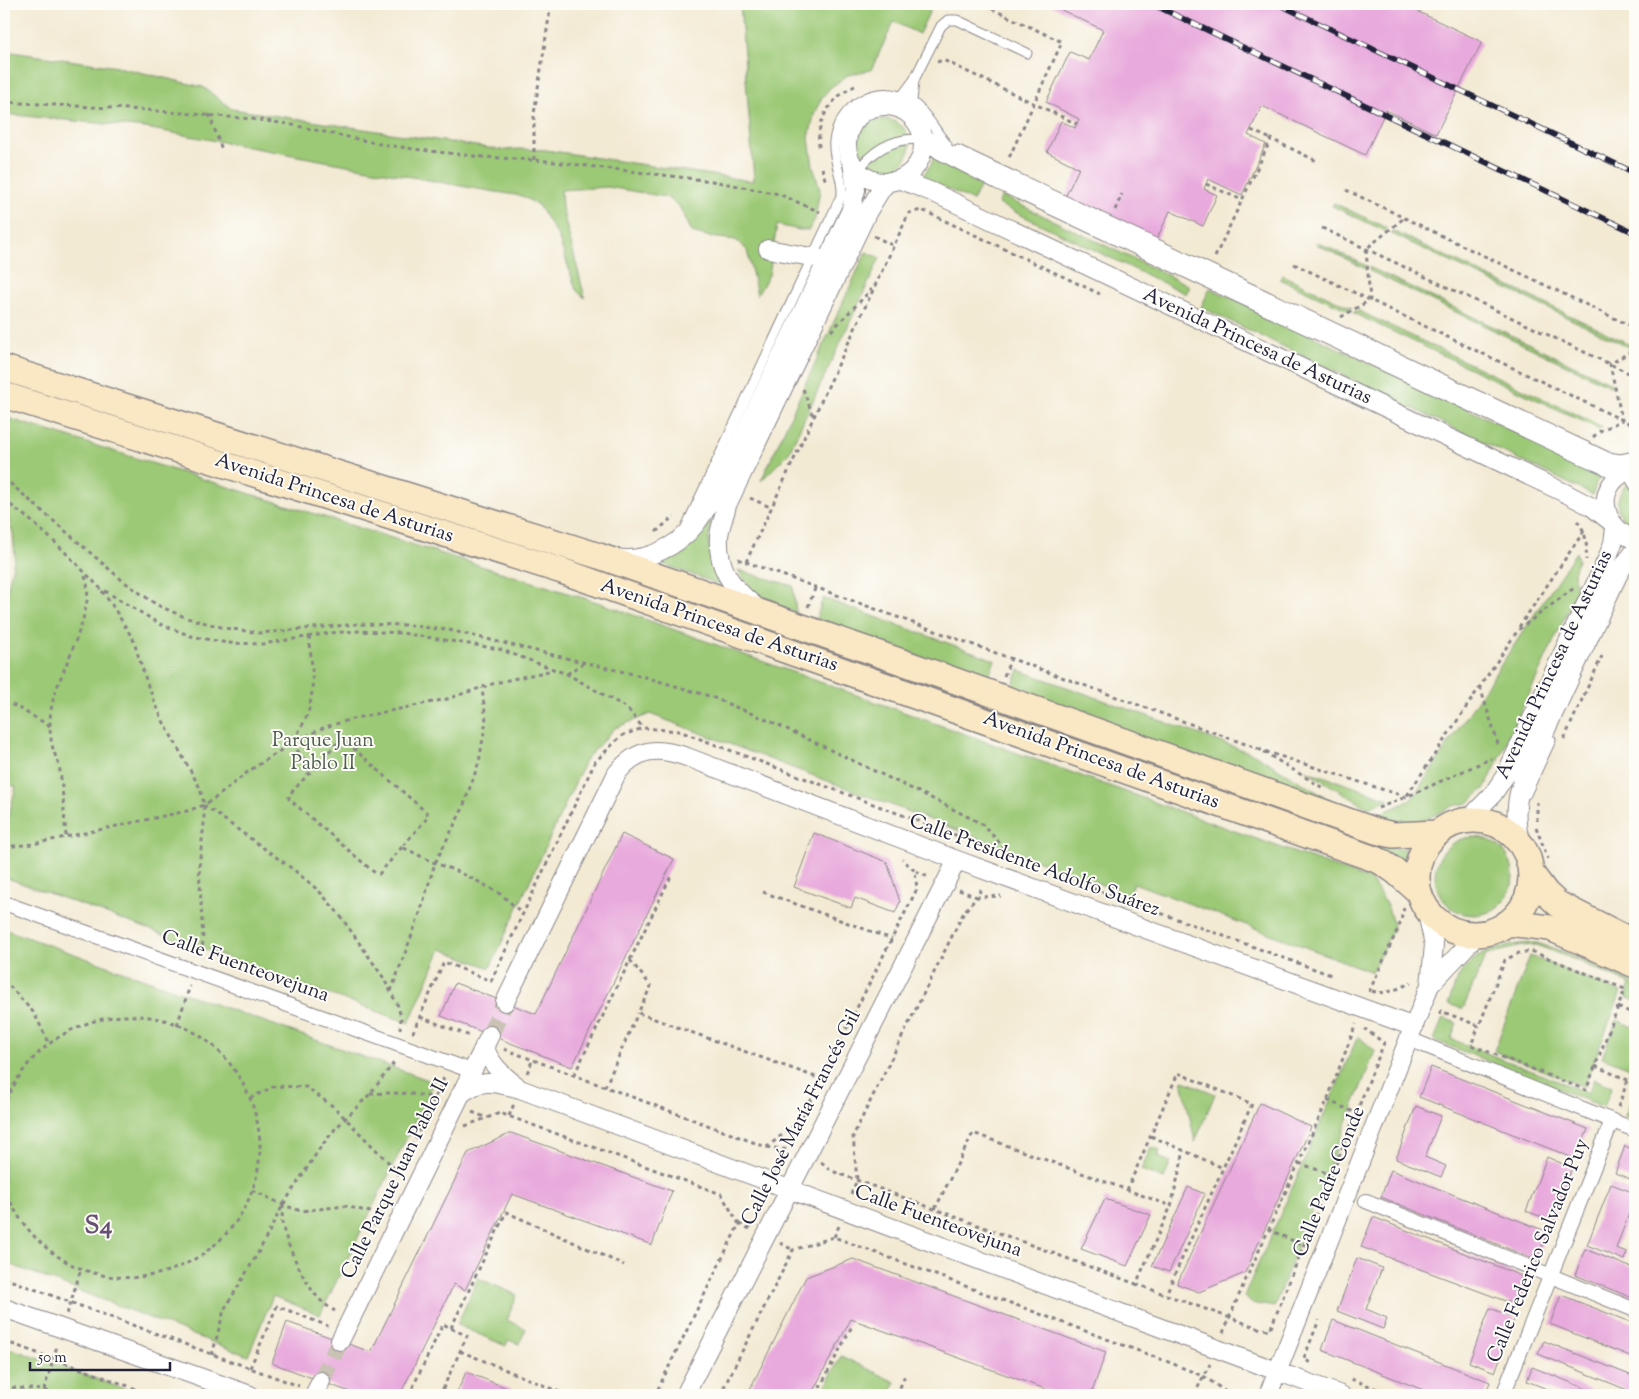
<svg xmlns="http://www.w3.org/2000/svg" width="1639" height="1399" viewBox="0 0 1639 1399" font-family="'Sorts Mill Goudy',serif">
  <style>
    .green { fill: #9cc976; stroke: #5f7658 }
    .building { fill: #e8a9dc }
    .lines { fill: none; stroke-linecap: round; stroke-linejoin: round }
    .minor-tunnel { stroke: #c9c2b5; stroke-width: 18; stroke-dasharray: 18 9; stroke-linecap: butt }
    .service-casing { stroke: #8a8688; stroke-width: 11 }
    .pedestrian-casing { stroke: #8a8688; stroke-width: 16 }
    .minor-casing { stroke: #8a8688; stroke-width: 20 }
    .secondary-casing { stroke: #8a8688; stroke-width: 28 }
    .path { stroke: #8a8688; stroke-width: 3; stroke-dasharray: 4 4; stroke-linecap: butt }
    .service { stroke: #fff; stroke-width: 9 }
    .pedestrian { stroke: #fff; stroke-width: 14 }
    .minor { stroke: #fff; stroke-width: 18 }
    .secondary { stroke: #fae7c3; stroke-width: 25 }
    .rail-casing { stroke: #22223b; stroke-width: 5.5 }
    .rail { stroke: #fdfcf7; stroke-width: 4; stroke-dasharray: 11; stroke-linecap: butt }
    .labels { text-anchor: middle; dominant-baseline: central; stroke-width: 4; stroke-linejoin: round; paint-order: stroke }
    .street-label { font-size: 20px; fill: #22223b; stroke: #fdfcf7 }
    .park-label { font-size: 20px; fill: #4d5c50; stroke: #fdfcf7 }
    .district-label { font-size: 25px; font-weight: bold; letter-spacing: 1px; fill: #675173; stroke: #fdfcf7 }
  </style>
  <rect width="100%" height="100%" fill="#fdfcf7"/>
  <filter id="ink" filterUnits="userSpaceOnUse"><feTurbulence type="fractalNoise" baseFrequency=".02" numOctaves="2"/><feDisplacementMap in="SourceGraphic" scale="10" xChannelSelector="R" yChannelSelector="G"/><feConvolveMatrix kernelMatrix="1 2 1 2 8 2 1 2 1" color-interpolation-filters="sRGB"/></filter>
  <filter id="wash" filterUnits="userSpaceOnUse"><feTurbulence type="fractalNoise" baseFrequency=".0096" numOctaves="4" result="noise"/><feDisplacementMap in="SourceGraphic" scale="20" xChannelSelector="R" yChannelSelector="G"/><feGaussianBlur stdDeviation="1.12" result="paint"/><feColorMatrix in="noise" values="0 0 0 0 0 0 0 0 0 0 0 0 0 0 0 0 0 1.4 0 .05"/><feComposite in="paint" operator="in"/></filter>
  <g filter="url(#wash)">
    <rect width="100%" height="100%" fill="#f3ead4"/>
    <path class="green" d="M 740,4 L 933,4 L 919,34 L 894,22 L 871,70 L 848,75 L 830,88 L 821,99 L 814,115 L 809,138 L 813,166 L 820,190 L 815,219 L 809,230 L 800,230 L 777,225 L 769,275 L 757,295 L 747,250 L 736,240 L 710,237 L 692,232 L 679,206 L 666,197 L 608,187 L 561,190 L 562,208 L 585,298 L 576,290 L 558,236 L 538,205 L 522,196 L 477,189 L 146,128 L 4,114 L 4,51 L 118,67 L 203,87 L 232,109 L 502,150 L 519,149 L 546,150 L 751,181 L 754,180 Z
      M858 145a26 26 0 1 1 52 0a26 26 0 1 1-52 0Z
      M 933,156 L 983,181 L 973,201 L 922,177 L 932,163 Z
      M 1002,196 L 1190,286 L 1186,294 L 998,204 Z
      M 1334,203 L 1387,228 L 1385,231 L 1332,206 Z
      M 1393,231 L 1634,346 L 1631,348 L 1390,233 Z
      M 1317,242 L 1365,265 L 1366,269 L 1316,244 Z
      M 866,252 L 880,258 L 788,454 L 761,481 Z
      M 1369,267 L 1611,383 L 1612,387 L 1370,271 Z
      M 1282,275 L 1352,308 L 1348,310 L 1280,279 Z
      M 1210,288 L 1603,473 L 1596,483 L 1593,495 L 1201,307 Z
      M 1357,310 L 1603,427 L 1599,429 L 1353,313 Z
      M 4,417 L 600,603 L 1371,880 C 1380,894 1393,911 1393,929 L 1372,972 L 1134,883 L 1129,895 L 650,714 L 615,728 L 586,759 L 490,968 L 441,949 L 409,1023 L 4,877 L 4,833 L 16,787 L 4,782 L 4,603 L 15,556 L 13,533 L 7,516 L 4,511 Z
      M 1635,479 L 1635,528 C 1611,519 1613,488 1635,479 Z
      M 711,521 C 707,548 708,560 721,585 L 654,561 C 680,551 692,541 711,521 Z
      M 1576,552 L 1578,560 L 1574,573 L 1576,593 L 1492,774 L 1484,789 L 1468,803 L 1453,806 L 1433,816 L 1418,822 L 1398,824 L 1368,819 L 1411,800 Z
      M 578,560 L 788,634 L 786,639 L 576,565 Z
      M 738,570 L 793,586 L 796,613 C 769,603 753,595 738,570 Z
      M 823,598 L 995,660 L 987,681 L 816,619 Z
      M 806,641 L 1345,831 L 1343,837 L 805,645 Z
      M 1019,670 L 1254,754 L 1347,810 L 1011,690 Z
      M 1305,770 L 1389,799 L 1368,808 Z
      M1435 876a39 39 0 1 1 78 0a39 39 0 1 1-78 0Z
      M 1365,839 L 1391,848 L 1406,849 L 1402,864 L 1364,844 Z
      M 4,929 L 434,1082 L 320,1315 L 273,1296 L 248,1356 L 4,1262 Z
      M 1537,943 L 1567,953 L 1635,984 L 1635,1001 L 1626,997 L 1630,984 L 1576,960 L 1536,945 L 1521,946 L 1486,955 L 1463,1009 L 1448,1004 C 1453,992 1457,974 1467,965 C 1485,948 1513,943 1537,943 Z
      M 1530,956 L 1621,992 L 1584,1087 L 1494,1051 Z
      M 1443,1018 L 1457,1023 L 1451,1039 L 1588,1093 L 1594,1079 L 1612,1086 L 1604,1107 L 1434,1040 Z
      M 1617,1020 L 1635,1028 L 1635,1070 L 1602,1057 Z
      M 1358,1036 L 1375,1051 L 1274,1307 L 1251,1303 L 1244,1296 L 1298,1175 Z
      M 1182,1080 L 1215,1094 L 1195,1142 Z
      M 1633,1095 L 1635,1096 L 1635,1120 L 1625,1116 Z
      M 1151,1147 L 1160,1150 L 1158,1157 L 1171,1162 L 1164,1179 L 1141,1170 Z
      M 478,1278 L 517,1295 L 507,1320 L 526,1329 L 519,1344 L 508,1340 L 506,1346 L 457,1325 Z
      M 4,1346 L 141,1395 L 4,1395 Z
      M 841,1356 L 895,1382 L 890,1395 L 821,1395 Z"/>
    <g id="blocks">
      <path class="building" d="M 1049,4 L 1402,4 L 1482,42 L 1436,134 L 1386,110 L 1365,155 L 1262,106 L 1248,135 L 1266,144 L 1242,195 L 1208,179 L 1204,189 L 1217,195 L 1203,226 L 1170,211 L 1152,249 L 1061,206 L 1079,168 L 1047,152 L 1061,121 L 1075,128 L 1079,119 L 1046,102 L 1070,52 L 1089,60 L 1103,30 Z
        M 814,833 L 887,862 L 900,902 L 895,913 L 855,898 L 851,908 L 794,887 Z
        M 622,834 L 674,859 L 572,1067 L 441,1016 L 455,983 L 536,1014 Z
        M 1431,1067 L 1588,1129 L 1576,1159 L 1419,1097 Z
        M 1260,1103 L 1311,1127 L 1245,1273 L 1199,1292 L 1177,1284 Z
        M 1416,1106 L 1441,1116 L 1425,1157 L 1446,1166 L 1441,1177 L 1396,1159 Z
        M 511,1133 L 672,1191 L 652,1245 L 512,1194 L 465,1290 L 454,1284 L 400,1395 L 358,1395 L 272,1363 L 287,1322 L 371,1352 L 468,1153 Z
        M 1625,1146 L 1635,1150 L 1635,1181 L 1615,1173 Z
        M 1547,1157 L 1572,1168 L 1552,1221 L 1526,1211 Z
        M 1391,1170 L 1548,1232 L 1536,1260 L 1381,1197 Z
        M 1611,1184 L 1635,1193 L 1635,1198 L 1616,1248 L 1627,1252 L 1624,1260 L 1587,1245 Z
        M 1188,1187 L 1205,1194 L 1169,1272 L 1152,1266 Z
        M 1105,1199 L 1151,1215 L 1127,1266 L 1081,1249 Z
        M 1373,1217 L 1529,1279 L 1519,1306 L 1361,1247 Z
        M 1585,1249 L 1635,1269 L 1635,1299 L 1575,1275 Z
        M 1357,1258 L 1382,1268 L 1366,1309 L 1387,1318 L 1383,1329 L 1337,1311 Z
        M 853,1259 L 1106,1352 L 1091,1395 L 1062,1395 L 851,1319 L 811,1395 L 747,1395 L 806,1277 Z
        M 1561,1295 L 1635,1324 L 1635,1358 L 1550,1324 Z
        M 1490,1308 L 1515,1318 L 1495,1372 L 1469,1362 Z
        M 1333,1320 L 1490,1382 L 1485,1395 L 1436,1395 L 1322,1350 Z
        M 1544,1341 L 1635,1377 L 1635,1393 L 1538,1354 Z
        M 1532,1367 L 1602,1395 L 1562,1395 L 1527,1381 Z
        M 466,1372 L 525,1395 L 456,1395 Z"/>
    </g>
  </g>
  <g filter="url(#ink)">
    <use href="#blocks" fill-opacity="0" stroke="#8a8688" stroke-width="1"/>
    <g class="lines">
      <path class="minor-tunnel" d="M 490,1035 L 505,1002
        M 321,1381 L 340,1341"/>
      <defs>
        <path id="service" d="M 884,106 L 902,96 L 914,80 L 941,26 L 948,20 L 957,20 L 1027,53
          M 912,118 L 912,101 L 914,81
          M 958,150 L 1608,457 L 1621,459 L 1635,456
          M 855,174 C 872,150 895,136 925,140
          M 1625,470 L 1635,487
          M 686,527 L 842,194 C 843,176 832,159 834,141 C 839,106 877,80 910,101 C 923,108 937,133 947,145
          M 1526,794 L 1551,740"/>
        <path id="pedestrian" d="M 4,903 L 472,1071
          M 1409,1039 L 1635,1130
          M 1366,1201 L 1635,1310
          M 1503,1395 L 1612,1121"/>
        <path id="minor" d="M847 144a38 38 0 1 1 76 0a38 38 0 1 1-76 0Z
          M 922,136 L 940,150 L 998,180 L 1585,456 L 1614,469 L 1626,471
          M 901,180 L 932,192 L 1567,494 L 1592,507 L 1610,521
          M 768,249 L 827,260
          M 1632,469 C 1594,483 1599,526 1635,540
          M 617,558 C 645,563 678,546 695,525 C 701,517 707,508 713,499 L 850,212 L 856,190 L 852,162
          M 754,605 C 731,587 717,567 719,536 C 720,526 725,515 727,505 L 868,211 L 882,188 L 890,181
          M 1468,820 L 1493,794 L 1505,776 L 1607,559 L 1613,543 L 1615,528
          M 1520,844 C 1515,820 1515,802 1523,779 L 1618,575 L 1626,562 L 1635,551
          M 1430,985 L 1478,934
          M 505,1002 L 617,773 C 638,747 658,747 687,757 L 957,860 L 1414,1027
          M 484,1046 C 490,1063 501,1074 516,1085
          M 460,1095 C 482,1077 496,1083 520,1089 L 1341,1395
          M 4,1308 L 250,1395
          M 340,1341 L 490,1035
          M 314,1395 L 321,1381
          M 685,1395 L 957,860
          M 1268,1395 L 1430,985 L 1434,945 L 1426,908"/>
        <path id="secondary" d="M 4,368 L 599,556 L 942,676 L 1376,831 L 1393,835 L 1438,833
          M 4,395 L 562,571 L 1380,861 L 1395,871 L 1419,892
          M1417 877a57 57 0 1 1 114 0a57 57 0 1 1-114 0Z
          M 1531,873 L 1546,893 L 1558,904 L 1635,943
          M 1507,923 L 1550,928 L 1635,965"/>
      </defs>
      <use href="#service" class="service-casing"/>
      <use href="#pedestrian" class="pedestrian-casing"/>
      <use href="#minor" class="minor-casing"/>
      <use href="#secondary" class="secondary-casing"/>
      <path class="path" d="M 992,9 L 1062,42 L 1008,160
        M 937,62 L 943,60 L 1077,124
        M 4,102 L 146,110 L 252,119 L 288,124 L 380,144 L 421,150 L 483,157 L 546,161 L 712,181 L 779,194 L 820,212
        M 209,114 L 222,150
        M 1251,130 L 1271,139
        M 819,147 C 816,120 831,97 855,86
        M 534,160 L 534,114 L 551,4
        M 822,168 L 826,183
        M 1206,184 L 1242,200
        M 1346,190 L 1635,328
        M 1115,210 L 1122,194
        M 1322,228 L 1635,376
        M 874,236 L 894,246
        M 1215,257 L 1271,139 L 1317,161
        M 1294,264 L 1635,426
        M 1341,317 L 1370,300 L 1366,249 L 1404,218
        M 831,331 L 872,289
        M 803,389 L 813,416
        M 1593,437 L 1600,431 L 1622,420 L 1610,364 L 1635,349
        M 4,478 L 123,581 L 157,605 L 187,618 L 225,628 L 260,633 L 358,624 L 405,625 L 449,630 L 645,677 L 709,696 L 772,722 L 929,797 L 982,824 L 998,841 L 1004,851 L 1023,863
        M 750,498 L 770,507
        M 4,500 L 29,519 L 58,545 L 100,588 L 160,624 L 191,636 L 227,643 L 263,644 L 330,633 L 358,631 L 402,633 L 499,649 L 567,674 L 627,708 L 643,728
        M 1577,521 C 1587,532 1587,545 1586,560
        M 656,532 L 674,516
        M 738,559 L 1259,749
        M 4,561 L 5,569 L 4,574
        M 746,562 L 909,213 L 922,210 L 1100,294
        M 102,591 L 112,605 L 133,639 L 148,686 L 163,721 L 200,788 L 204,805 L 204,824 L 199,866 L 203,941 L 201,957
        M 808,607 L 816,586
        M 1519,627 L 1584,531
        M 309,636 C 311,659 315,681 310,704 C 308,718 299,731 292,743 L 311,769
        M 567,674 L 583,663
        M 1004,676 L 1011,658
        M 1480,687 L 1499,747
        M 4,702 L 15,706 L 50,726
        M 1564,739 L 1602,656
        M 1258,749 L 1406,797 L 1492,758
        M 1264,752 L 1323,788
        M 204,805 L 294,870 L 319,891 L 339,914 L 383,977 L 398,1006 L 401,1018 L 400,1029
        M 1378,808 L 1406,797 L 1518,630 L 1574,588
        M 1537,821 L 1537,802
        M 1536,827 L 1548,859
        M 66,836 C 64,814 63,792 60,771 C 59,763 55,756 53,749 C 49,733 49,716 53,700 C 61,669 101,600 83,573
        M 4,845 L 14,846 L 33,844 L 187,811 L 204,805 L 218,796 L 249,771 L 292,743 L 325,727 L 356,718 L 447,699 L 495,683 L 553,670
        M 402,847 L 379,874 L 375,873 L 289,799 L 289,795 L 339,741 L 344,740 L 427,813 L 428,817 L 402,847 L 435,863 L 459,872 L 481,883 L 502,895 L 523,914
        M 916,871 L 928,877
        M 1086,886 L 1331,975
        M 959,890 L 977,897 L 982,887
        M 763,892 L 892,939
        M 630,960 L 651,986 L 638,1013 L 821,1079 L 802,1119 L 767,1147
        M 4,980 L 34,1013 L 49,1043
        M 391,991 L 420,913 L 435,863 L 462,810 L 479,762 L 486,721 L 482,688
        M 1372,991 C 1386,996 1398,988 1411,983
        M 1369,992 L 1400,924 L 1404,908
        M 1618,1007 L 1635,1014
        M 1439,1014 L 1441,1011 L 1479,1026 L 1505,960 L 1519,953 L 1531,951 L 1625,989 L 1586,1090 L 1471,1045 L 1479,1026
        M 420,1017 L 470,1036
        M 177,1025 L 190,986
        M 412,1032 L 413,1032 L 444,962 L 491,981 L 595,762 L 621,736 L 643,728 L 679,731 L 982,845 L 991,852
        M 504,1049 L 766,1147 L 790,1150
        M 1595,1066 L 1635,1083
        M 527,1073 L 533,1059
        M 574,1075 L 672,874
        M 821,1079 L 917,889 L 915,871 L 902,859
        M 605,1087 L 638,1013
        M 370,1094 C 393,1092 414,1093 436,1098
        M 250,1098 L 275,1086 L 306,1087 L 334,1107 L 399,1173
        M 1327,1100 L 1356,1113
        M 1618,1107 L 1628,1080
        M 4,1108 C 39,1003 181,981 239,1077 C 252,1098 259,1121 260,1145 C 260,1258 126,1320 42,1244 C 25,1228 10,1207 4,1184
        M 472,1112 L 487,1118
        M 509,1116 L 514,1104
        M 465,1126 L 500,1113 L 721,1194 L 739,1224 L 655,1395
        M 1151,1136 L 1223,1168
        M 821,1162 L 832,1171 L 1136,1284 L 1171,1206 L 1184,1151
        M 1299,1163 L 1332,1175
        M 252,1190 L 283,1205 L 301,1211 L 345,1206 L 370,1212 L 379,1217
        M 1127,1190 L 1178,1073 L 1252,1104 L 1166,1294
        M 851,1194 L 857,1180 L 853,1136 L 964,912 L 977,897 L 1001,896
        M 283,1205 C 283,1210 282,1216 282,1221 C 283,1237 302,1277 312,1290 C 318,1299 325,1305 335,1311
        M 935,1209 L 973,1133 L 1171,1206
        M 739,1224 L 750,1229
        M 374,1226 L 444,1078
        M 1268,1229 L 1304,1246
        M 834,1237 L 839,1226
        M 780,1243 L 793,1250
        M 4,1278 L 299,1386
        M 1136,1284 L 1261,1329 L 1270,1330 L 1384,1043 L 1365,1029
        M 67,1314 L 81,1269
        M 451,1328 L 506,1212 L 624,1265
        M 1223,1333 L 1242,1288 L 1326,1103 L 1356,1024
        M 4,1341 L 153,1395
        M 460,1351 L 567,1395
        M 212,1355 L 224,1310 L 258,1253 L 283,1205 L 320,1148 L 335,1129 L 370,1094 L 396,1060
        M 1310,1363 L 1304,1358 L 1319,1320
        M 250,1368 L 277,1306 L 328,1326
        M 1351,1379 L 1393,1395
        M 4,1387 L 44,1390 L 53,1395
        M 44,1390 L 57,1346
        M 409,1395 L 443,1324 L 467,1336 L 440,1395
        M 720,1395 L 793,1250 L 834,1237 L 1171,1363 L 1205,1377 L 1230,1395
        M 816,1395 L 852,1326
        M 897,1395 L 905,1375
        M 1194,1395 L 1210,1364"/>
      <use href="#service" class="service"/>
      <use href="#pedestrian" class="pedestrian"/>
      <use href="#minor" class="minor"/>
      <use href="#secondary" class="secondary"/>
      <defs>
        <path id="rail" d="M 1152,4 L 1635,233
          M 1278,4 L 1635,173"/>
      </defs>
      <use href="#rail" class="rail-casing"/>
      <use href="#rail" class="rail"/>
    </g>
  </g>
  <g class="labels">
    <g class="street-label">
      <text transform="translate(1257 347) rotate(25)">Avenida Princesa de Asturias</text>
      <text transform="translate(334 499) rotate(18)">Avenida Princesa de Asturias</text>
      <text transform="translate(719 626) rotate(19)">Avenida Princesa de Asturias</text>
      <text transform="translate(1555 665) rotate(-65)">Avenida Princesa de Asturias</text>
      <text transform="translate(1101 761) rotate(20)">Avenida Princesa de Asturias</text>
      <text transform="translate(1034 866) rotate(20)">Calle Presidente Adolfo Suárez</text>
      <text transform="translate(245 967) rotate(20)">Calle Fuenteovejuna</text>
      <text transform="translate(802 1118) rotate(-63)">Calle José María Francés Gil</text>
      <text transform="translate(396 1179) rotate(-64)">Calle Parque Juan Pablo II</text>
      <text transform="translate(1330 1182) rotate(-68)">Calle Padre Conde</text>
      <text transform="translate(938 1222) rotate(20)">Calle Fuenteovejuna</text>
      <text transform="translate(1539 1251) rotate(-68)">Calle Federico Salvador Puy</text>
    </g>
    <g class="park-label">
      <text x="323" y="741">Parque Juan<tspan x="323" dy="23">Pablo II</tspan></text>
    </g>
    <g class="district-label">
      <text x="99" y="1227">S4</text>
    </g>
  </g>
  <rect width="1639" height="1399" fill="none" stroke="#fdfcf7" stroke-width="20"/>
  <path d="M30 1362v8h140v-8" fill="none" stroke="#22223b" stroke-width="2.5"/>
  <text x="38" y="1362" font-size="15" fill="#22223b" stroke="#fdfcf7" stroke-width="4" paint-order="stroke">50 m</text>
</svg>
